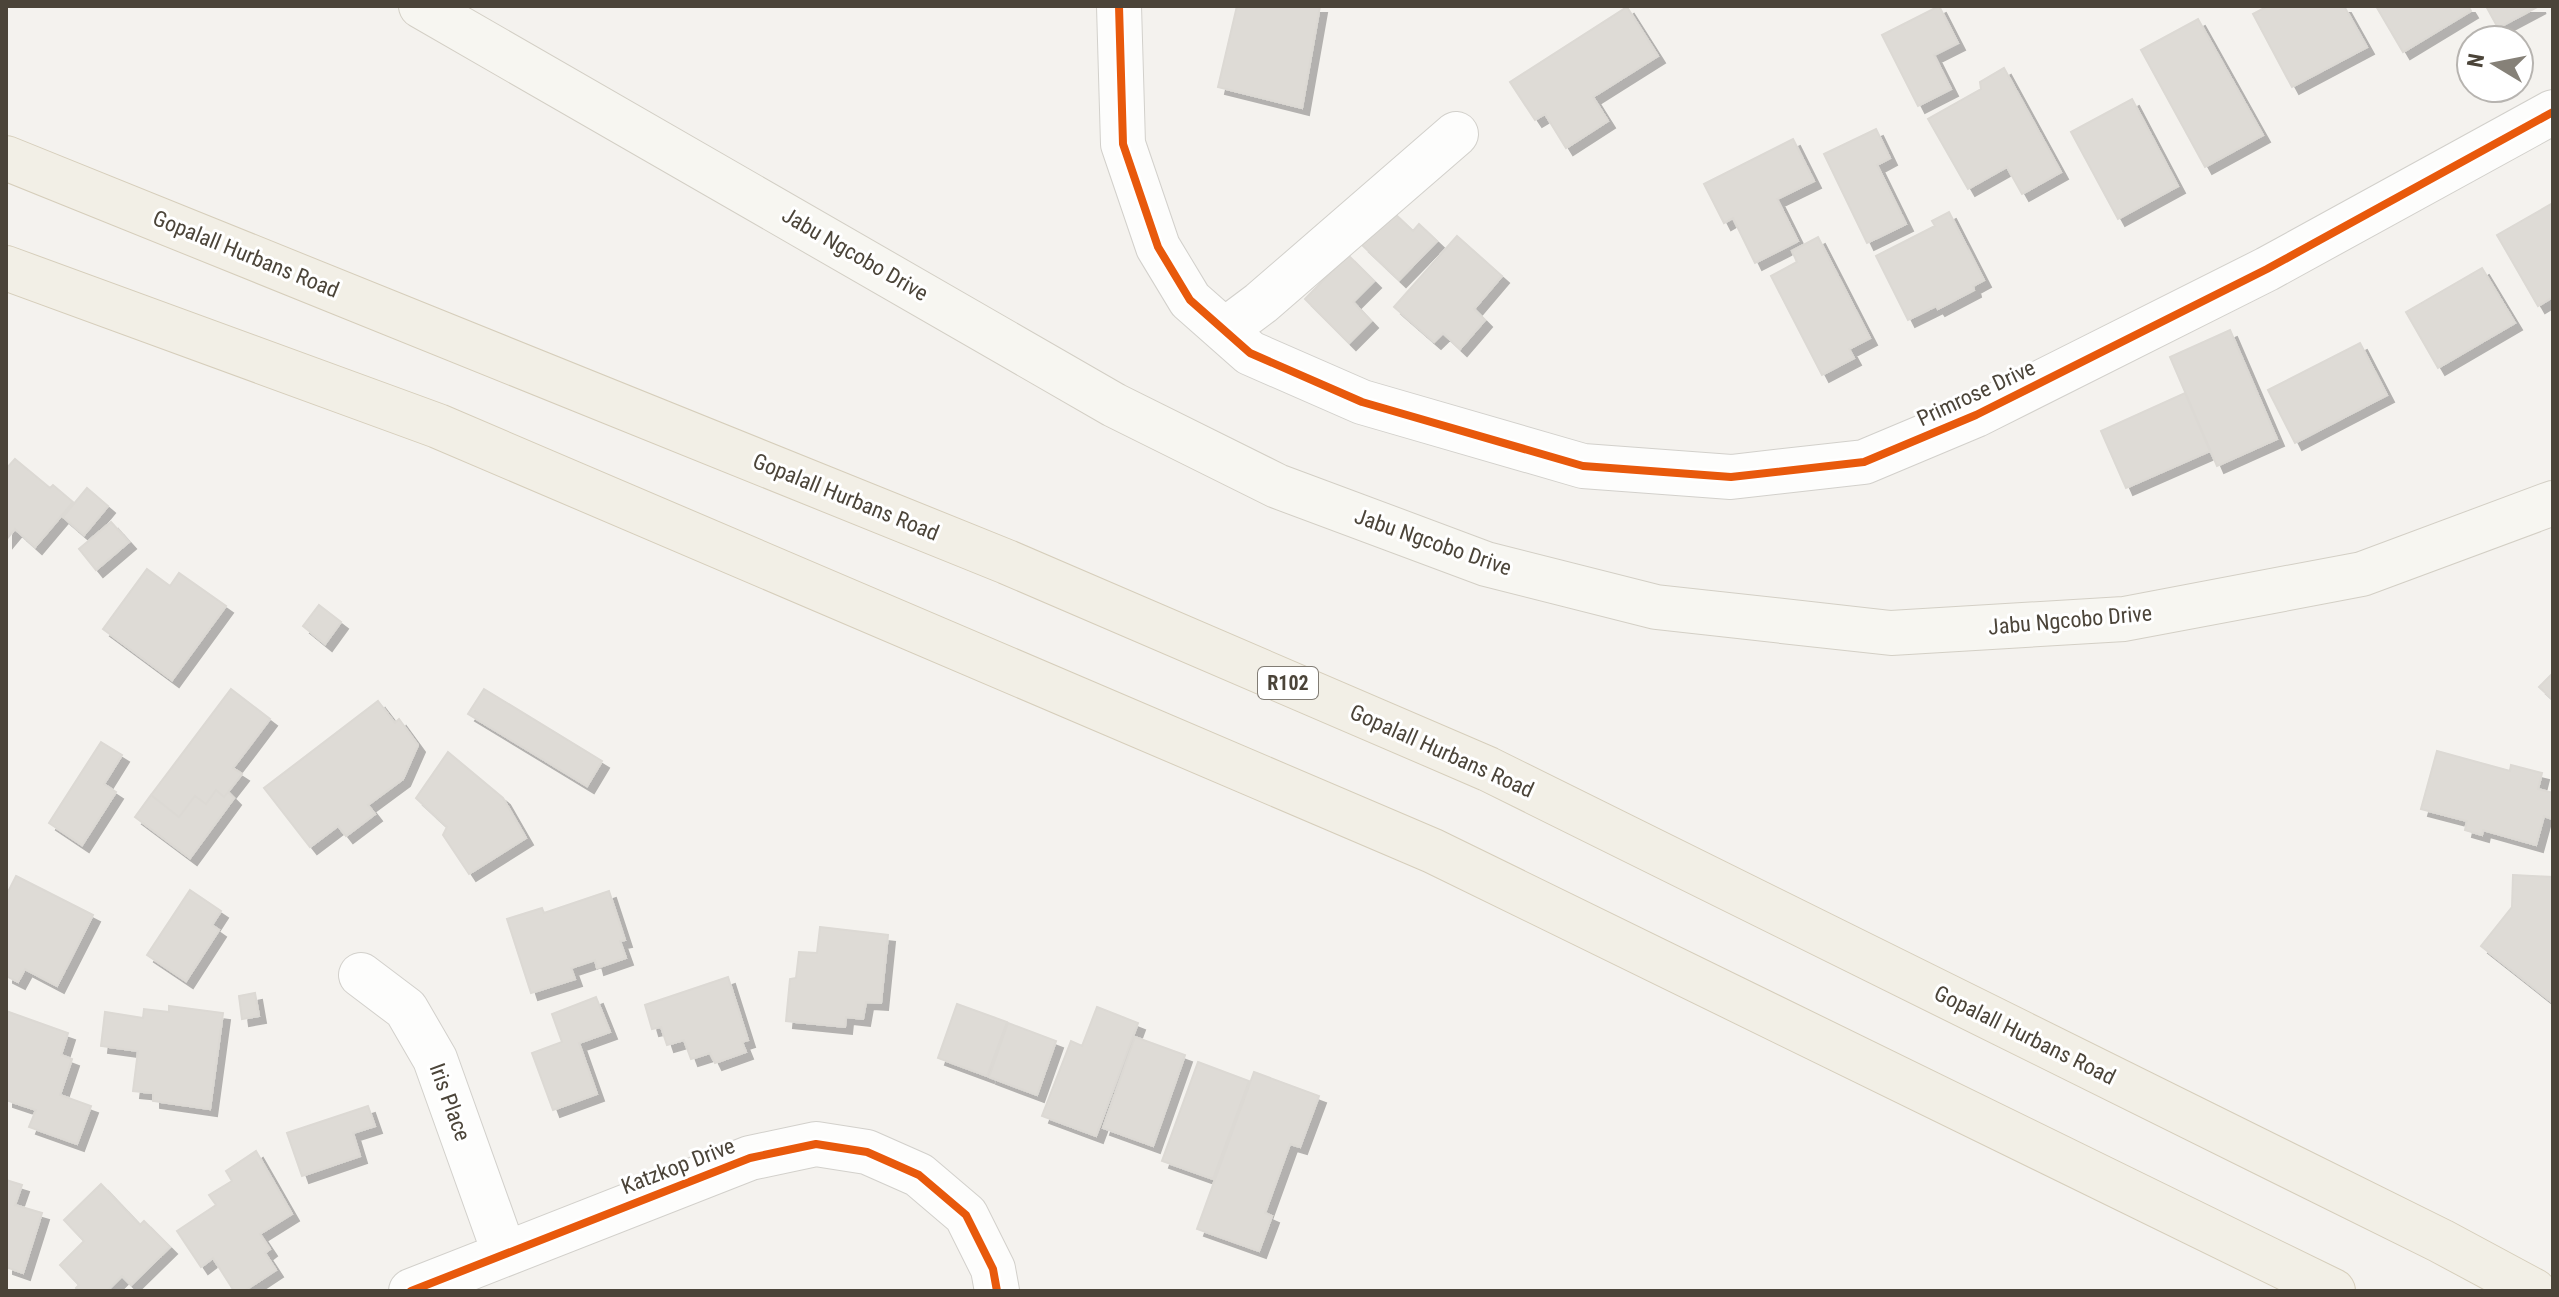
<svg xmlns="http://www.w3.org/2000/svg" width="2559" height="1297" viewBox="0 0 2559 1297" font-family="'Roboto Condensed',sans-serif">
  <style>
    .building { fill: #dedbd6; stroke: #dcd9d4; stroke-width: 2; filter: url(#shadow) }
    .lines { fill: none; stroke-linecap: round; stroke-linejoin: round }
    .minor-casing { stroke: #d2d0cb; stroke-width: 46 }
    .secondary-casing { stroke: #d3cfc5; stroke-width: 46 }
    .primary-casing { stroke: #d6cebb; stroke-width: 46 }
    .minor { stroke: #fdfdfc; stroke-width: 44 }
    .secondary { stroke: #f7f6f1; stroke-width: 44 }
    .primary { stroke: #f2efe6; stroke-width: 44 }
    .cycleway-casing { stroke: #fff; stroke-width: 13 }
    .cycleway { stroke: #e8590c; stroke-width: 8 }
    .labels { text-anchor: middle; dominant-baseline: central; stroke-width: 6; stroke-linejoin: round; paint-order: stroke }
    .shield { fill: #fff; stroke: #817c74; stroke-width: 2 }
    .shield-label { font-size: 20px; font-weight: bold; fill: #4b4439 }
    .street-label { font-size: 22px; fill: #4b4439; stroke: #fff }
  </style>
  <defs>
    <filter id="shadow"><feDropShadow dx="7" dy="7" stdDeviation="0" flood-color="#0004"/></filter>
  </defs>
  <rect width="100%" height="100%" fill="#f4f2ee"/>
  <path class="building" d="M 1237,6 L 1320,6 L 1302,108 L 1218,87 Z
    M 1939,6 L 1958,43 L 1934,55 L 1951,89 L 1918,106 L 1882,35 Z
    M 2268,6 L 2344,6 L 2367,47 L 2292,87 L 2253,14 Z
    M 2376,6 L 2468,6 L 2471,11 L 2403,52 Z
    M 2486,6 L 2539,6 L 2498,28 Z
    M 1627,7 L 1658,56 L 1593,97 L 1608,121 L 1566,148 L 1545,114 L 1535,120 L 1510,82 Z
    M 2198,19 L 2263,135 L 2205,167 L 2141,50 Z
    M 2004,68 L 2061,172 L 2022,194 L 2007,167 L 1968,189 L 1928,119 L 1981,89 L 1980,82 Z
    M 2132,99 L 2178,186 L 2118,219 L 2071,132 Z
    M 1876,129 L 1890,158 L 1877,165 L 1906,224 L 1867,243 L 1824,154 Z
    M 1793,139 L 1814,181 L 1777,199 L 1798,241 L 1755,263 L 1733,218 L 1724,223 L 1704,184 Z
    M 2553,203 L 2553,297 L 2538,306 L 2497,235 Z
    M 1393,212 L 1413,231 L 1419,224 L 1437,241 L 1399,280 L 1362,245 Z
    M 1949,212 L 1984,280 L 1973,286 L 1974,290 L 1938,309 L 1936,306 L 1908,320 L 1876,256 L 1935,226 L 1932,221 Z
    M 1457,236 L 1502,276 L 1474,309 L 1485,320 L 1460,349 L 1443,333 L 1434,342 L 1394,307 Z
    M 1818,237 L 1870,338 L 1849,349 L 1854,358 L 1822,375 L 1771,276 L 1797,262 L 1792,251 Z
    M 1348,255 L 1374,281 L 1353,302 L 1371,321 L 1349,343 L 1305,299 Z
    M 2482,268 L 2515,323 L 2438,368 L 2406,312 Z
    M 2230,330 L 2277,439 L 2217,466 L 2170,357 Z
    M 2360,343 L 2387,395 L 2295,443 L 2268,390 Z
    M 2185,393 L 2210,451 L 2126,488 L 2101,431 Z
    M 15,459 L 50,488 L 53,485 L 73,502 L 35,547 L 15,529 L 6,540 L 6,469 Z
    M 87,488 L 108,506 L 84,535 L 63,517 Z
    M 111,522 L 129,542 L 96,570 L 79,549 Z
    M 147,569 L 170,586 L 179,573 L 226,606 L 172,680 L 103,629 Z
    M 319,605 L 341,622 L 325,644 L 303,626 Z
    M 2553,673 L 2553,700 L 2539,687 Z
    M 231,689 L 270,719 L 233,768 L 242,774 L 224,797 L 216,790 L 206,804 L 195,796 L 179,817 L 151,795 Z
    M 484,689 L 602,761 L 587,786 L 468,714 Z
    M 378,701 L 395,723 L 399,719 L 418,745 L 403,779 L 368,805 L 375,814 L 346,836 L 338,826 L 310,847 L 264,788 Z
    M 101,742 L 122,755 L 104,784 L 116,792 L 82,845 L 49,823 Z
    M 2437,751 L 2510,771 L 2511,765 L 2542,773 L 2538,789 L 2553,793 L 2553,814 L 2552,819 L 2544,816 L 2536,845 L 2483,830 L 2482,835 L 2465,830 L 2467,821 L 2421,809 Z
    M 448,752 L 503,798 L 526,838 L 469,874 L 443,835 L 447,827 L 416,798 Z
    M 216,790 L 224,797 L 228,792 L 234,798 L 190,858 L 135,817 L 151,795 L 179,817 L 195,796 L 206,804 Z
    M 2513,875 L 2553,877 L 2553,1003 L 2481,946 L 2512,907 Z
    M 16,876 L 93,915 L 57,986 L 25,969 L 18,982 L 6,976 L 6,896 Z
    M 190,890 L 221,911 L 212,925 L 219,930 L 186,981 L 147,955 Z
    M 609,891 L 625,940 L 620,941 L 626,958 L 597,968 L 595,960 L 571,968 L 575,979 L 531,993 L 507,919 L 542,908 L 544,913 Z
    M 820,927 L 888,935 L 881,1003 L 866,1002 L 863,1019 L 846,1017 L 845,1027 L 786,1021 L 790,979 L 796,978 L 799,952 L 817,953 Z
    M 728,977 L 748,1040 L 742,1042 L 746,1052 L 715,1063 L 710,1053 L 691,1059 L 684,1040 L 667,1045 L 661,1027 L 652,1029 L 645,1005 Z
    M 255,993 L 259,1016 L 242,1019 L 239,996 Z
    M 596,997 L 610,1032 L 579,1043 L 597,1094 L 553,1110 L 532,1053 L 562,1042 L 552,1014 Z
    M 957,1004 L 1007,1022 L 987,1076 L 938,1058 Z
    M 169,1006 L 223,1013 L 210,1109 L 153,1101 L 153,1093 L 133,1091 L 138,1051 L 101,1046 L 105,1012 L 143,1018 L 144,1009 L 169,1012 Z
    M 1097,1007 L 1138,1023 L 1096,1136 L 1042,1116 L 1071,1041 L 1082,1046 Z
    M 6,1011 L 68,1033 L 61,1055 L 72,1059 L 60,1095 L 91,1106 L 77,1144 L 29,1127 L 36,1110 L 6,1100 Z
    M 1008,1023 L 1056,1041 L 1037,1095 L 989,1077 Z
    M 1135,1037 L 1185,1055 L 1153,1146 L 1103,1128 Z
    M 1198,1062 L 1249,1081 L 1213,1179 L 1162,1161 Z
    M 1254,1072 L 1319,1096 L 1300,1147 L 1290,1144 L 1265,1213 L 1272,1216 L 1259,1251 L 1197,1229 Z
    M 368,1106 L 375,1126 L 353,1133 L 360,1156 L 302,1176 L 287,1133 Z
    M 256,1151 L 292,1214 L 260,1234 L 270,1249 L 265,1253 L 276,1270 L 244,1291 L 234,1291 L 213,1258 L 201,1267 L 177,1231 L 216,1205 L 209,1195 L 232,1181 L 226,1171 Z
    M 6,1180 L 22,1185 L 15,1205 L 42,1213 L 23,1273 L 6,1267 Z
    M 101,1184 L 140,1225 L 144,1221 L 170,1247 L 131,1285 L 122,1276 L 107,1291 L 79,1291 L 76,1288 L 79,1285 L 60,1265 L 84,1241 L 64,1220 Z"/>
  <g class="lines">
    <defs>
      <path id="minor" d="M 1119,6 L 1123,144 L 1158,247 L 1190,300 L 1250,353 L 1362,402 L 1583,466 L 1731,477 L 1864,462 L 1976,415 L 2267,269 L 2553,112
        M 1225,330 L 1261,303 L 1456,134
        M 361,975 L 406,1009 L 435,1059 L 504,1252
        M 411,1291 L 750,1158 L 816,1144 L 867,1152 L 919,1175 L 966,1215 L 993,1269 L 997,1291"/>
      <path id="secondary" d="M 421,6 L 1114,405 L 1277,486 L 1486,564 L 1656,607 L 1891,633 L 2124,619 L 2362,574 L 2553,503"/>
      <path id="primary" d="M 6,158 L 1007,562 L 1488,769 L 2441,1241 L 2534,1291
        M 6,268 L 438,426 L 1433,851 L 2333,1291"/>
    </defs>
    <use href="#minor" class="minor-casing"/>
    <use href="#secondary" class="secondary-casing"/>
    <use href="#primary" class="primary-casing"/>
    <use href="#minor" class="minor"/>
    <use href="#secondary" class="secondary"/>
    <use href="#primary" class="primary"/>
    <defs>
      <path id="cycleway" d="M 1119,6 L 1123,144 L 1158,247 L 1190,300 L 1250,353 L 1362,402 L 1583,466 L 1731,477 L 1864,462 L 1976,415 L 2267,269 L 2553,112
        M 411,1291 L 750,1158 L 816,1144 L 867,1152 L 919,1175 L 966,1215 L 993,1269 L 997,1291"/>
    </defs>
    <use href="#cycleway" class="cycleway-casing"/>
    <use href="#cycleway" class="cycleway"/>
  </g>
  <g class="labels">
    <rect class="shield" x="1258" y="667" width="60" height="32" rx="6"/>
    <g class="shield-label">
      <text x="1288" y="683">R102</text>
    </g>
    <g class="street-label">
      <text transform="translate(246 254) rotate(22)">Gopalall Hurbans Road</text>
      <text transform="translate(855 254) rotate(30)">Jabu Ngcobo Drive</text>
      <text transform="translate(1976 393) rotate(-25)">Primrose Drive</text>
      <text transform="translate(846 497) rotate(22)">Gopalall Hurbans Road</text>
      <text transform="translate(1433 542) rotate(19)">Jabu Ngcobo Drive</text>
      <text transform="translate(2070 620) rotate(-5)">Jabu Ngcobo Drive</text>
      <text transform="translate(1442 751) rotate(24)">Gopalall Hurbans Road</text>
      <text transform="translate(2025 1035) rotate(26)">Gopalall Hurbans Road</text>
      <text transform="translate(450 1102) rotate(70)">Iris Place</text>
      <text transform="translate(678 1166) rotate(-21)">Katzkop Drive</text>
    </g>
  </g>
  <rect width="2559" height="1297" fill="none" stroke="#4b4439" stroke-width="16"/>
  <g transform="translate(2495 64) rotate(280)"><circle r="38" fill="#ffffff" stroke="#b7b4b0" stroke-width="2"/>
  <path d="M0-6L14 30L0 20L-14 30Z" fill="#868178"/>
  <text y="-12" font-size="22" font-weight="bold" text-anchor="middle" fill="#4b4439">N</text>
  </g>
</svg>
